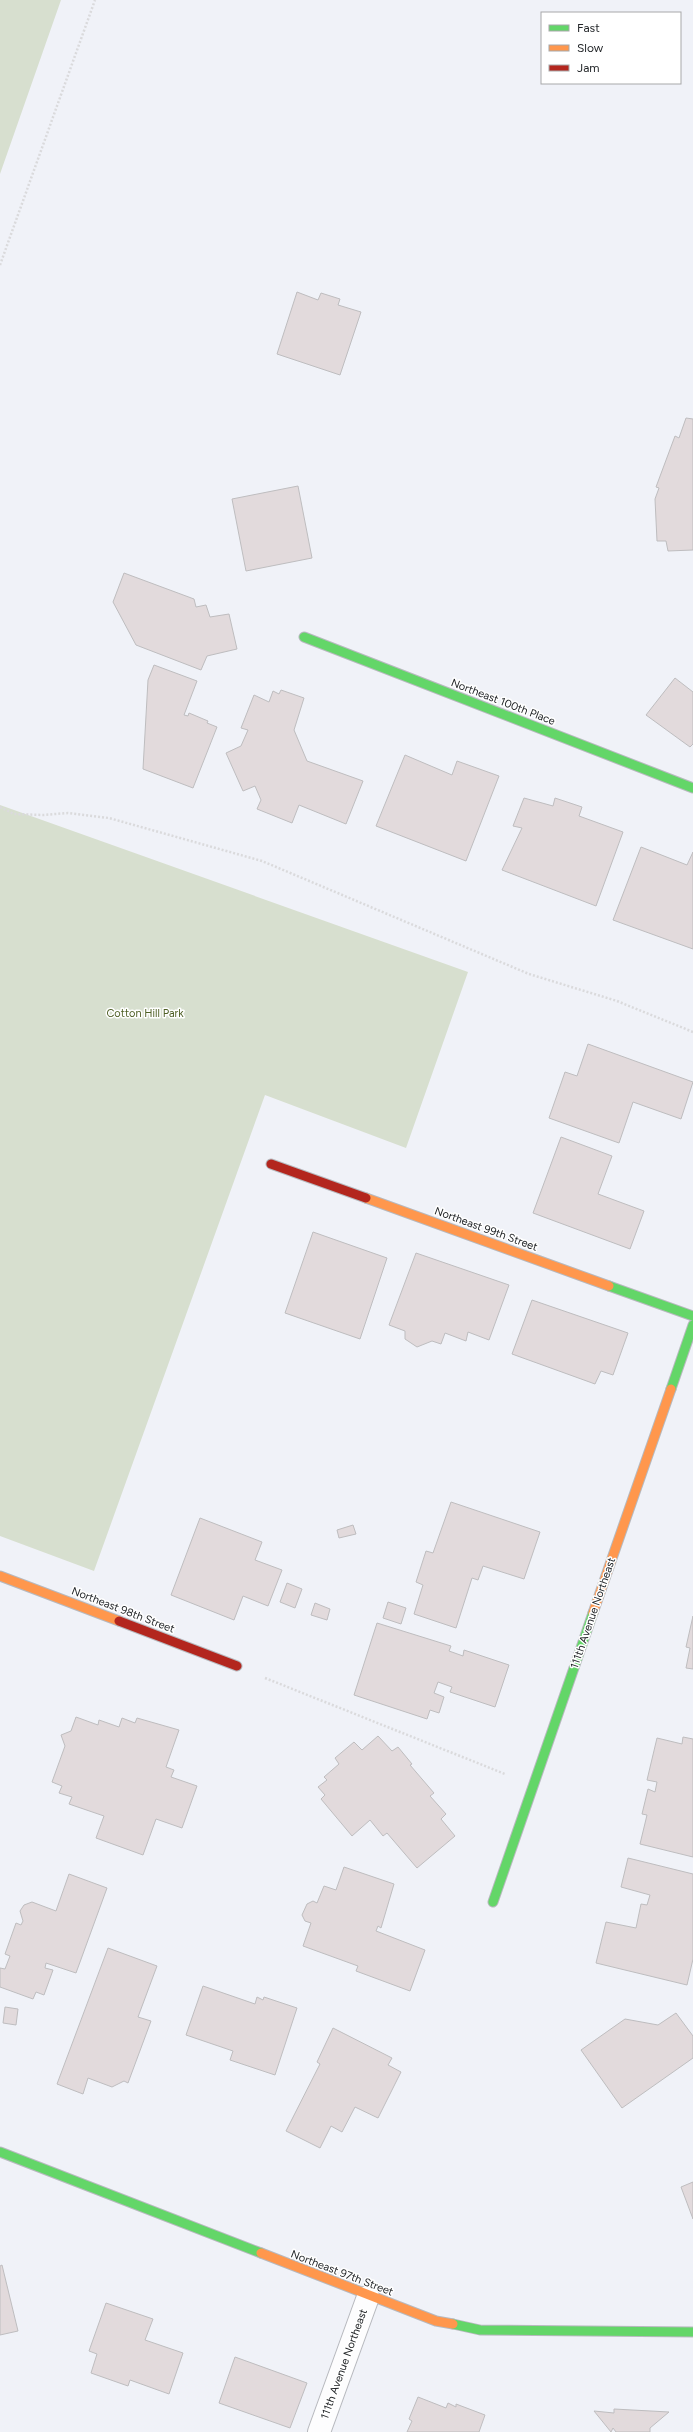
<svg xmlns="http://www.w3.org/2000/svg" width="693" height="2432" viewBox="0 0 693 2432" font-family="Figtree,sans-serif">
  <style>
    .green { fill: #d7dfcf }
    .building { fill: #e2dadc; stroke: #bebdbf }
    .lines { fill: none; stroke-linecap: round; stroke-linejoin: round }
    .street-casing { stroke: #b7b9be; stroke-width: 24 }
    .fast-casing { stroke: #b7b9be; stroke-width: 11 }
    .slow-casing { stroke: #b7b9be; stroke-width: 11 }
    .jam-casing { stroke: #b7b9be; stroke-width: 11 }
    .path { stroke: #dadadc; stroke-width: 2.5; stroke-dasharray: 2 2; stroke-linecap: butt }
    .street { stroke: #fdfdfe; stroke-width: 22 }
    .fast { stroke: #63d668; stroke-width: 9 }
    .slow { stroke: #ff974d; stroke-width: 9 }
    .jam { stroke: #b3261e; stroke-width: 9 }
    .labels { text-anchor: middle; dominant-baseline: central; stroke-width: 3; stroke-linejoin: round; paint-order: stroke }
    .street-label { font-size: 11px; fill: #232629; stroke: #fff }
    .park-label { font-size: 11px; fill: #4e5f25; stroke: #fff }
  </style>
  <rect width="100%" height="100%" fill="#f0f2f8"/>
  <path class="green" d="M 0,0 L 61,0 L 0,174 Z
    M 0,805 L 468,972 L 406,1148 L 265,1095 L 94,1571 L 0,1536 Z"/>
  <path class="building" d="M 297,292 L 318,300 L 321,293 L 340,299 L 338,305 L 361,312 L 340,375 L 277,354 Z
    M 686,418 L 693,419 L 693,550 L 668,551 L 666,541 L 657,541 L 655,499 L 659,488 L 656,487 L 675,436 L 679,438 Z
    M 298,486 L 312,558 L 246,571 L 232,499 Z
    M 124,573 L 194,599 L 196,607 L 206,605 L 210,617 L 229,614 L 237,649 L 207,656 L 201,670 L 136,645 L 113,602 Z
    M 154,665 L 197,681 L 184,715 L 188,716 L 189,713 L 208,721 L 207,723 L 217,727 L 193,788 L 143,769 L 148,680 Z
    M 675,678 L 693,692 L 693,744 L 690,747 L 646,715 Z
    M 281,690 L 304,698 L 294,730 L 307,761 L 363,781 L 346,824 L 299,805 L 292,823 L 257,809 L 261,800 L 255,786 L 243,791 L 226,753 L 241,746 L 248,730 L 241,728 L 254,695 L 269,702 L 273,691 L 279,694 Z
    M 405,755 L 452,775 L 457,761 L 499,776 L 466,861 L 376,826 Z
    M 524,798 L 553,806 L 555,798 L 582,807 L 579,816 L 623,832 L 596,906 L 502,870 L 522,828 L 513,826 Z
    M 641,847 L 687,865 L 693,852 L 693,949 L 613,920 Z
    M 588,1044 L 693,1082 L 681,1119 L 633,1102 L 619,1143 L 549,1118 L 565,1072 L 577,1076 Z
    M 561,1137 L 612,1156 L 598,1194 L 644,1211 L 630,1249 L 533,1213 Z
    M 313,1232 L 387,1258 L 360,1339 L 285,1313 Z
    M 416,1253 L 509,1285 L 489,1340 L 468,1332 L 466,1341 L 445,1333 L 441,1344 L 432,1341 L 417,1347 L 405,1339 L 405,1331 L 389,1325 Z
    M 532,1300 L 628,1333 L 613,1375 L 601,1371 L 595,1384 L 512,1354 Z
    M 451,1502 L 540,1532 L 524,1579 L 483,1566 L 478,1580 L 472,1578 L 456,1628 L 414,1614 L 423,1585 L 416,1582 L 426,1551 L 433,1553 Z
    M 200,1518 L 262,1542 L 255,1560 L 282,1570 L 268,1606 L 243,1596 L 234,1620 L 171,1595 Z
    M 353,1525 L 356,1534 L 339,1538 L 337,1530 Z
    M 287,1583 L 302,1589 L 295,1608 L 280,1602 Z
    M 388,1602 L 406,1608 L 401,1624 L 383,1618 Z
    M 315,1603 L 330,1609 L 327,1620 L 311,1615 Z
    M 693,1616 L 693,1669 L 686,1668 L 690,1648 L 686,1647 Z
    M 377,1623 L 451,1646 L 449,1651 L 463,1656 L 464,1650 L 509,1665 L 495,1707 L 450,1692 L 452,1687 L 438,1682 L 434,1693 L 444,1697 L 439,1713 L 430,1710 L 427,1719 L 354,1695 Z
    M 76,1717 L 98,1725 L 99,1720 L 119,1727 L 122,1718 L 135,1723 L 137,1718 L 179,1730 L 166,1767 L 174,1770 L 171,1777 L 197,1786 L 182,1828 L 156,1819 L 143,1855 L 96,1838 L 104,1816 L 69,1804 L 72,1797 L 59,1793 L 62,1786 L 52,1782 L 65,1746 L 61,1735 L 71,1731 Z
    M 378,1736 L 392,1751 L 398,1747 L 412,1764 L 410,1765 L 434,1793 L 430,1796 L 446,1814 L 441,1819 L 455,1836 L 417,1868 L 387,1833 L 383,1836 L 370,1820 L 352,1836 L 321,1799 L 325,1795 L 318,1787 L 327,1780 L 324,1777 L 339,1764 L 335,1758 L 354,1742 L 362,1750 Z
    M 683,1737 L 693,1739 L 693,1857 L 640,1844 L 647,1815 L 642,1814 L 648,1789 L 655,1792 L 657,1782 L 647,1780 L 657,1738 L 682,1744 Z
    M 628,1858 L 693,1874 L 693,1959 L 687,1985 L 596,1963 L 606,1922 L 636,1928 L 641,1904 L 647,1905 L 650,1895 L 621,1887 Z
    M 344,1867 L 394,1884 L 381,1928 L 378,1926 L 376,1931 L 425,1950 L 410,1991 L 356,1971 L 358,1966 L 303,1946 L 311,1923 L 305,1921 L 302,1915 L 307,1904 L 313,1901 L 317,1903 L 324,1886 L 336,1890 Z
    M 69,1874 L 107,1888 L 76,1973 L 46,1963 L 45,1968 L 53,1970 L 44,1995 L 36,1992 L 33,1999 L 0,1987 L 0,1968 L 5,1969 L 10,1956 L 5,1954 L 16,1923 L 21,1925 L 23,1921 L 20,1911 L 24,1905 L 32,1902 L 56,1911 Z
    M 108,1948 L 157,1966 L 138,2017 L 151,2021 L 128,2083 L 124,2081 L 112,2087 L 88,2078 L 83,2094 L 57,2084 Z
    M 203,1986 L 255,2004 L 257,1997 L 263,2000 L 264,1997 L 297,2008 L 275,2075 L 230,2060 L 233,2051 L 186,2035 Z
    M 5,2007 L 18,2009 L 16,2025 L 3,2023 Z
    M 676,2013 L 693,2036 L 693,2058 L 622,2108 L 581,2050 L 625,2019 L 658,2025 Z
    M 333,2028 L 392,2058 L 388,2065 L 401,2072 L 378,2118 L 355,2107 L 342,2132 L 331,2126 L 320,2148 L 286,2131 L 320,2064 L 317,2062 Z
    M 693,2182 L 693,2219 L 681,2187 Z
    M 2,2265 L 18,2331 L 0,2335 L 0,2266 Z
    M 106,2303 L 153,2319 L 145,2340 L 183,2353 L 169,2394 L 130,2380 L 128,2386 L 91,2373 L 97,2354 L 89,2351 Z
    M 235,2357 L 307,2383 L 290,2428 L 219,2403 Z
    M 418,2397 L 446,2408 L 448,2403 L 456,2407 L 456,2404 L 485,2415 L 479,2432 L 407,2432 L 412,2421 L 409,2419 Z
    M 614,2409 L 669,2412 L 650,2428 L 650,2432 L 616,2432 L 613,2428 L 611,2432 L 594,2411 L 614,2413 Z"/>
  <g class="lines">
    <defs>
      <path id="street" d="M 319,2432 L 368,2297"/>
      <path id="fast" d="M 304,637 L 693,788
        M 609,1286 L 693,1316
        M 671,1389 L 693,1325
        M 493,1902 L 593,1613
        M 0,2152 L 261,2253
        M 453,2324 L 480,2330 L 693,2332"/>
      <path id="slow" d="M 366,1198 L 609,1286
        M 0,1576 L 119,1621
        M 593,1613 L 671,1389
        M 261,2253 L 436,2321 L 453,2324"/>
      <path id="jam" d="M 271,1164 L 366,1198
        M 119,1621 L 237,1666"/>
    </defs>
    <use href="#street" class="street-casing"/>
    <use href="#fast" class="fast-casing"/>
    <use href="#slow" class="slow-casing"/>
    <use href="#jam" class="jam-casing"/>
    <path class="path" d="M 0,265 L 95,0
      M 0,807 L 14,814 L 43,815 L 68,813 L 109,818 L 262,861 L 529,974 L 617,1001 L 693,1032
      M 265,1678 L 505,1774"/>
    <use href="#street" class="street"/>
    <use href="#fast" class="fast"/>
    <use href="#slow" class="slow"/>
    <use href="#jam" class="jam"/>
  </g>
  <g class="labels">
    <g class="street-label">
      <text transform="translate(503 702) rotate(21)">Northeast 100th Place</text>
      <text transform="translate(486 1229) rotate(20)">Northeast 99th Street</text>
      <text transform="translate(123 1610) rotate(21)">Northeast 98th Street</text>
      <text transform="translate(593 1613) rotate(-71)">111th Avenue Northeast</text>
      <text transform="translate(342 2273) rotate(21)">Northeast 97th Street</text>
      <text transform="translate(344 2364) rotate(-70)">111th Avenue Northeast</text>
    </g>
    <g class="park-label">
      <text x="145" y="1013">Cotton Hill Park</text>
    </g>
  </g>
  <rect x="541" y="12" width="140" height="72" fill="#ffffff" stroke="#a7a8a9"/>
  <rect x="549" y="25" width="20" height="6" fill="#63d668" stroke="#a7a8a9"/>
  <text x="577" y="32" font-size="12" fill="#232629">Fast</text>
  <rect x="549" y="45" width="20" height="6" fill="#ff974d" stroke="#a7a8a9"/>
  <text x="577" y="52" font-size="12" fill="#232629">Slow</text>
  <rect x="549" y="65" width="20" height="6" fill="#b3261e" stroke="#a7a8a9"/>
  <text x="577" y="72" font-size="12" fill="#232629">Jam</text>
</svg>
